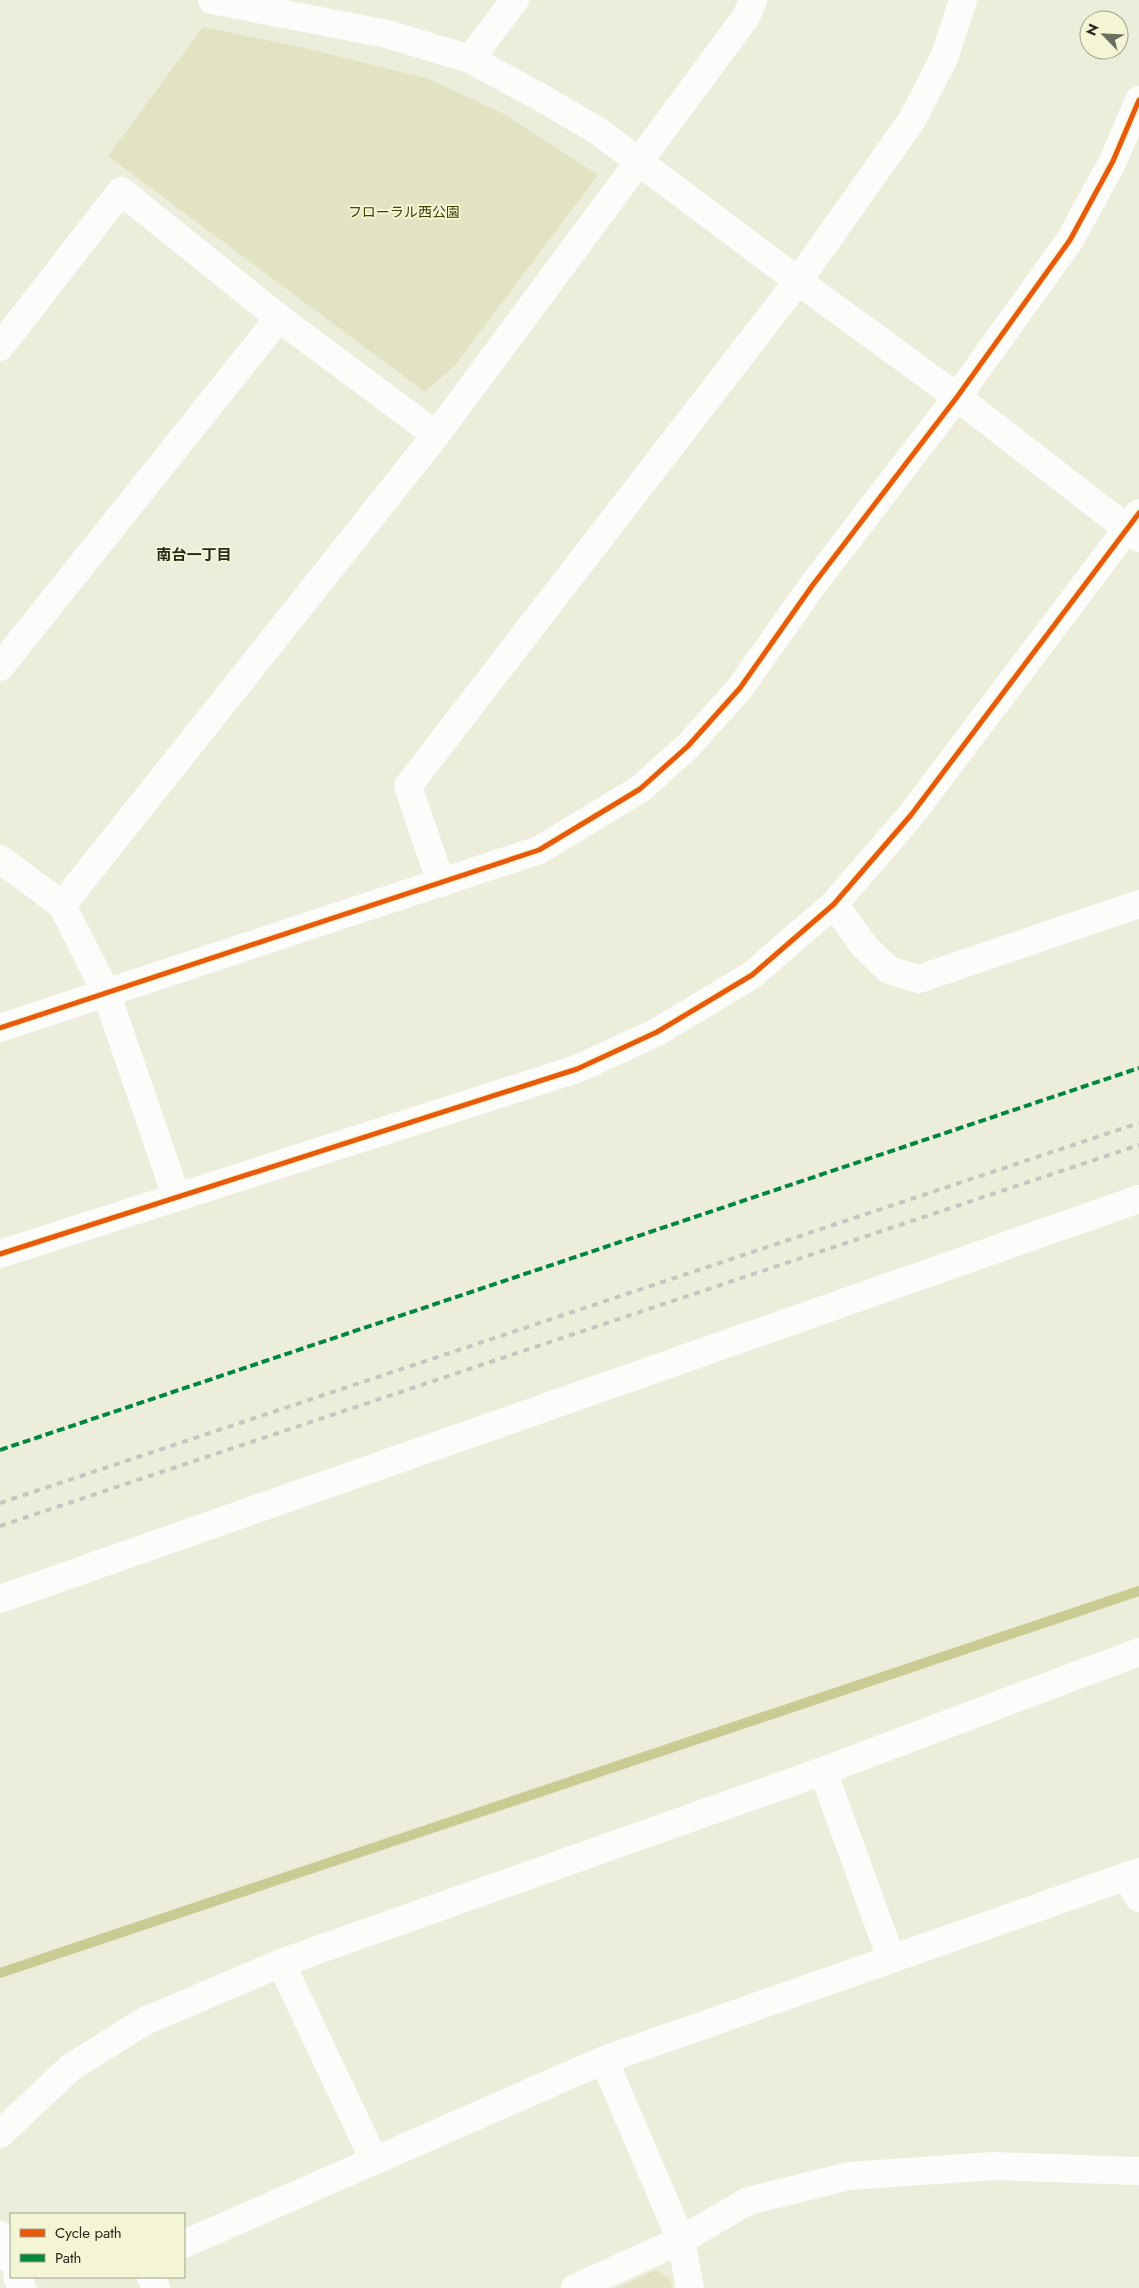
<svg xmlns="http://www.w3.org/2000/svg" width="1139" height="2288" viewBox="0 0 1139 2288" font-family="Jost,'Noto Sans JP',sans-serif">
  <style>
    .green { fill: #e2e3c3 }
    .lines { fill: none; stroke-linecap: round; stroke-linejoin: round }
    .stream { stroke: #cacb92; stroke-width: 10 }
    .minor { stroke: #fcfcfa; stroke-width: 28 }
    .rail { stroke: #c5c5c1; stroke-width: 4; stroke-dasharray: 6 6; stroke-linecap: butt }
    .quiet { stroke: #00873e; stroke-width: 4; stroke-dasharray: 8 4; stroke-linecap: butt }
    .cycleway-casing { stroke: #f3f5d4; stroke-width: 8 }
    .cycleway { stroke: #e8590c; stroke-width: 5 }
    .labels { text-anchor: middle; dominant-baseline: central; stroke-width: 4; stroke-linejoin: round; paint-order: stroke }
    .park-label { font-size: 14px; fill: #424206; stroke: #f3f5d4 }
    .neighbourhood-label { font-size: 15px; font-weight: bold; fill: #292a1d; stroke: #f3f5d4 }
  </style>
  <rect width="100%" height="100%" fill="#ededdc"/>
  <path class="green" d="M 203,27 L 309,49 L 429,79 L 504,114 L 598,175 L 455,365 L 425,392 L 108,156 Z
    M 656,2270 L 670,2279 L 672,2288 L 617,2288 Z"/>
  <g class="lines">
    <path class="stream" d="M 0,1973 L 1139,1591"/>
    <path class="minor" d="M 212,0 L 387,34 L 470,59 L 540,97 L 598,131 L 798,281 L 957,397 L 1139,538
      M 470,59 L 515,0
      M 0,347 L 121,191 L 279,318 L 436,435
      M 0,667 L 279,318
      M 0,859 L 62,905 L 106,992 L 176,1196
      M 441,883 L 408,786 L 798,281 L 912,120 L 944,58 L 963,0
      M 834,904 L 864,946 L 889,970 L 919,979 L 1139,904
      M 62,905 L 436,435 L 746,17 L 753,0
      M 0,1028 L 539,850 L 640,789 L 688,746 L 740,688 L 812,586 L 957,397 L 1070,240 L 1113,161 L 1139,100
      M 0,1254 L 577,1069 L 657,1032 L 752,975 L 834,904 L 911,815 L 1139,513
      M 0,1599 L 1139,1199
      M 823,1771 L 891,1958
      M 1126,1876 L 1139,1898
      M 281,1963 L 374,2160
      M 604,2060 L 681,2240 L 690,2288
      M 0,2134 L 71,2067 L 145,2021 L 281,1963 L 823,1771 L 1139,1652
      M 0,2235 L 11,2260
      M 184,2244 L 604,2060 L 1139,1872
      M 17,2277 L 22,2288
      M 151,2277 L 156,2288
      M 575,2288 L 681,2240 L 748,2201 L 849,2176 L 994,2166 L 1139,2171"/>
    <path class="rail" d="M 0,1503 L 1139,1123
      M 0,1526 L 1139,1145"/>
    <path class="quiet" d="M 0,1450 L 1139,1068"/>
    <defs>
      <path id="cycleway" d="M 0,1028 L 539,850 L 640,789 L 688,746 L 740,688 L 812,586 L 957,397 L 1070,240 L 1113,161 L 1139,100
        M 0,1254 L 577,1069 L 657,1032 L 752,975 L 834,904 L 911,815 L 1139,513"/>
    </defs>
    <use href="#cycleway" class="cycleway-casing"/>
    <use href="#cycleway" class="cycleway"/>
  </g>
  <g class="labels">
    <g class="park-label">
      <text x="404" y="212">フローラル西公園</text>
    </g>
    <g class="neighbourhood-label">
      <text x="194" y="555">南台一丁目</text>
    </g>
  </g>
  <rect x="10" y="2213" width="175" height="65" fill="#f3f5d4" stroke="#a2a48b"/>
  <rect x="20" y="2229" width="25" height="8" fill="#e8590c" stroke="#a2a48b"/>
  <text x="55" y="2238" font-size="15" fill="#292a1d">Cycle path</text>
  <rect x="20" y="2254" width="25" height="8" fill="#00873e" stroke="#a2a48b"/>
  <text x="55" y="2263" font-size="15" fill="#292a1d">Path</text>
  <g transform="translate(1104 35) rotate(294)"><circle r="24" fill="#f3f5d4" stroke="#a2a48b"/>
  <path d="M0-4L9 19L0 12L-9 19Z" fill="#6e6e60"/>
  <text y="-8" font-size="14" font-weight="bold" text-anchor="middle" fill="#292a1d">N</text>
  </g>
</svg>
